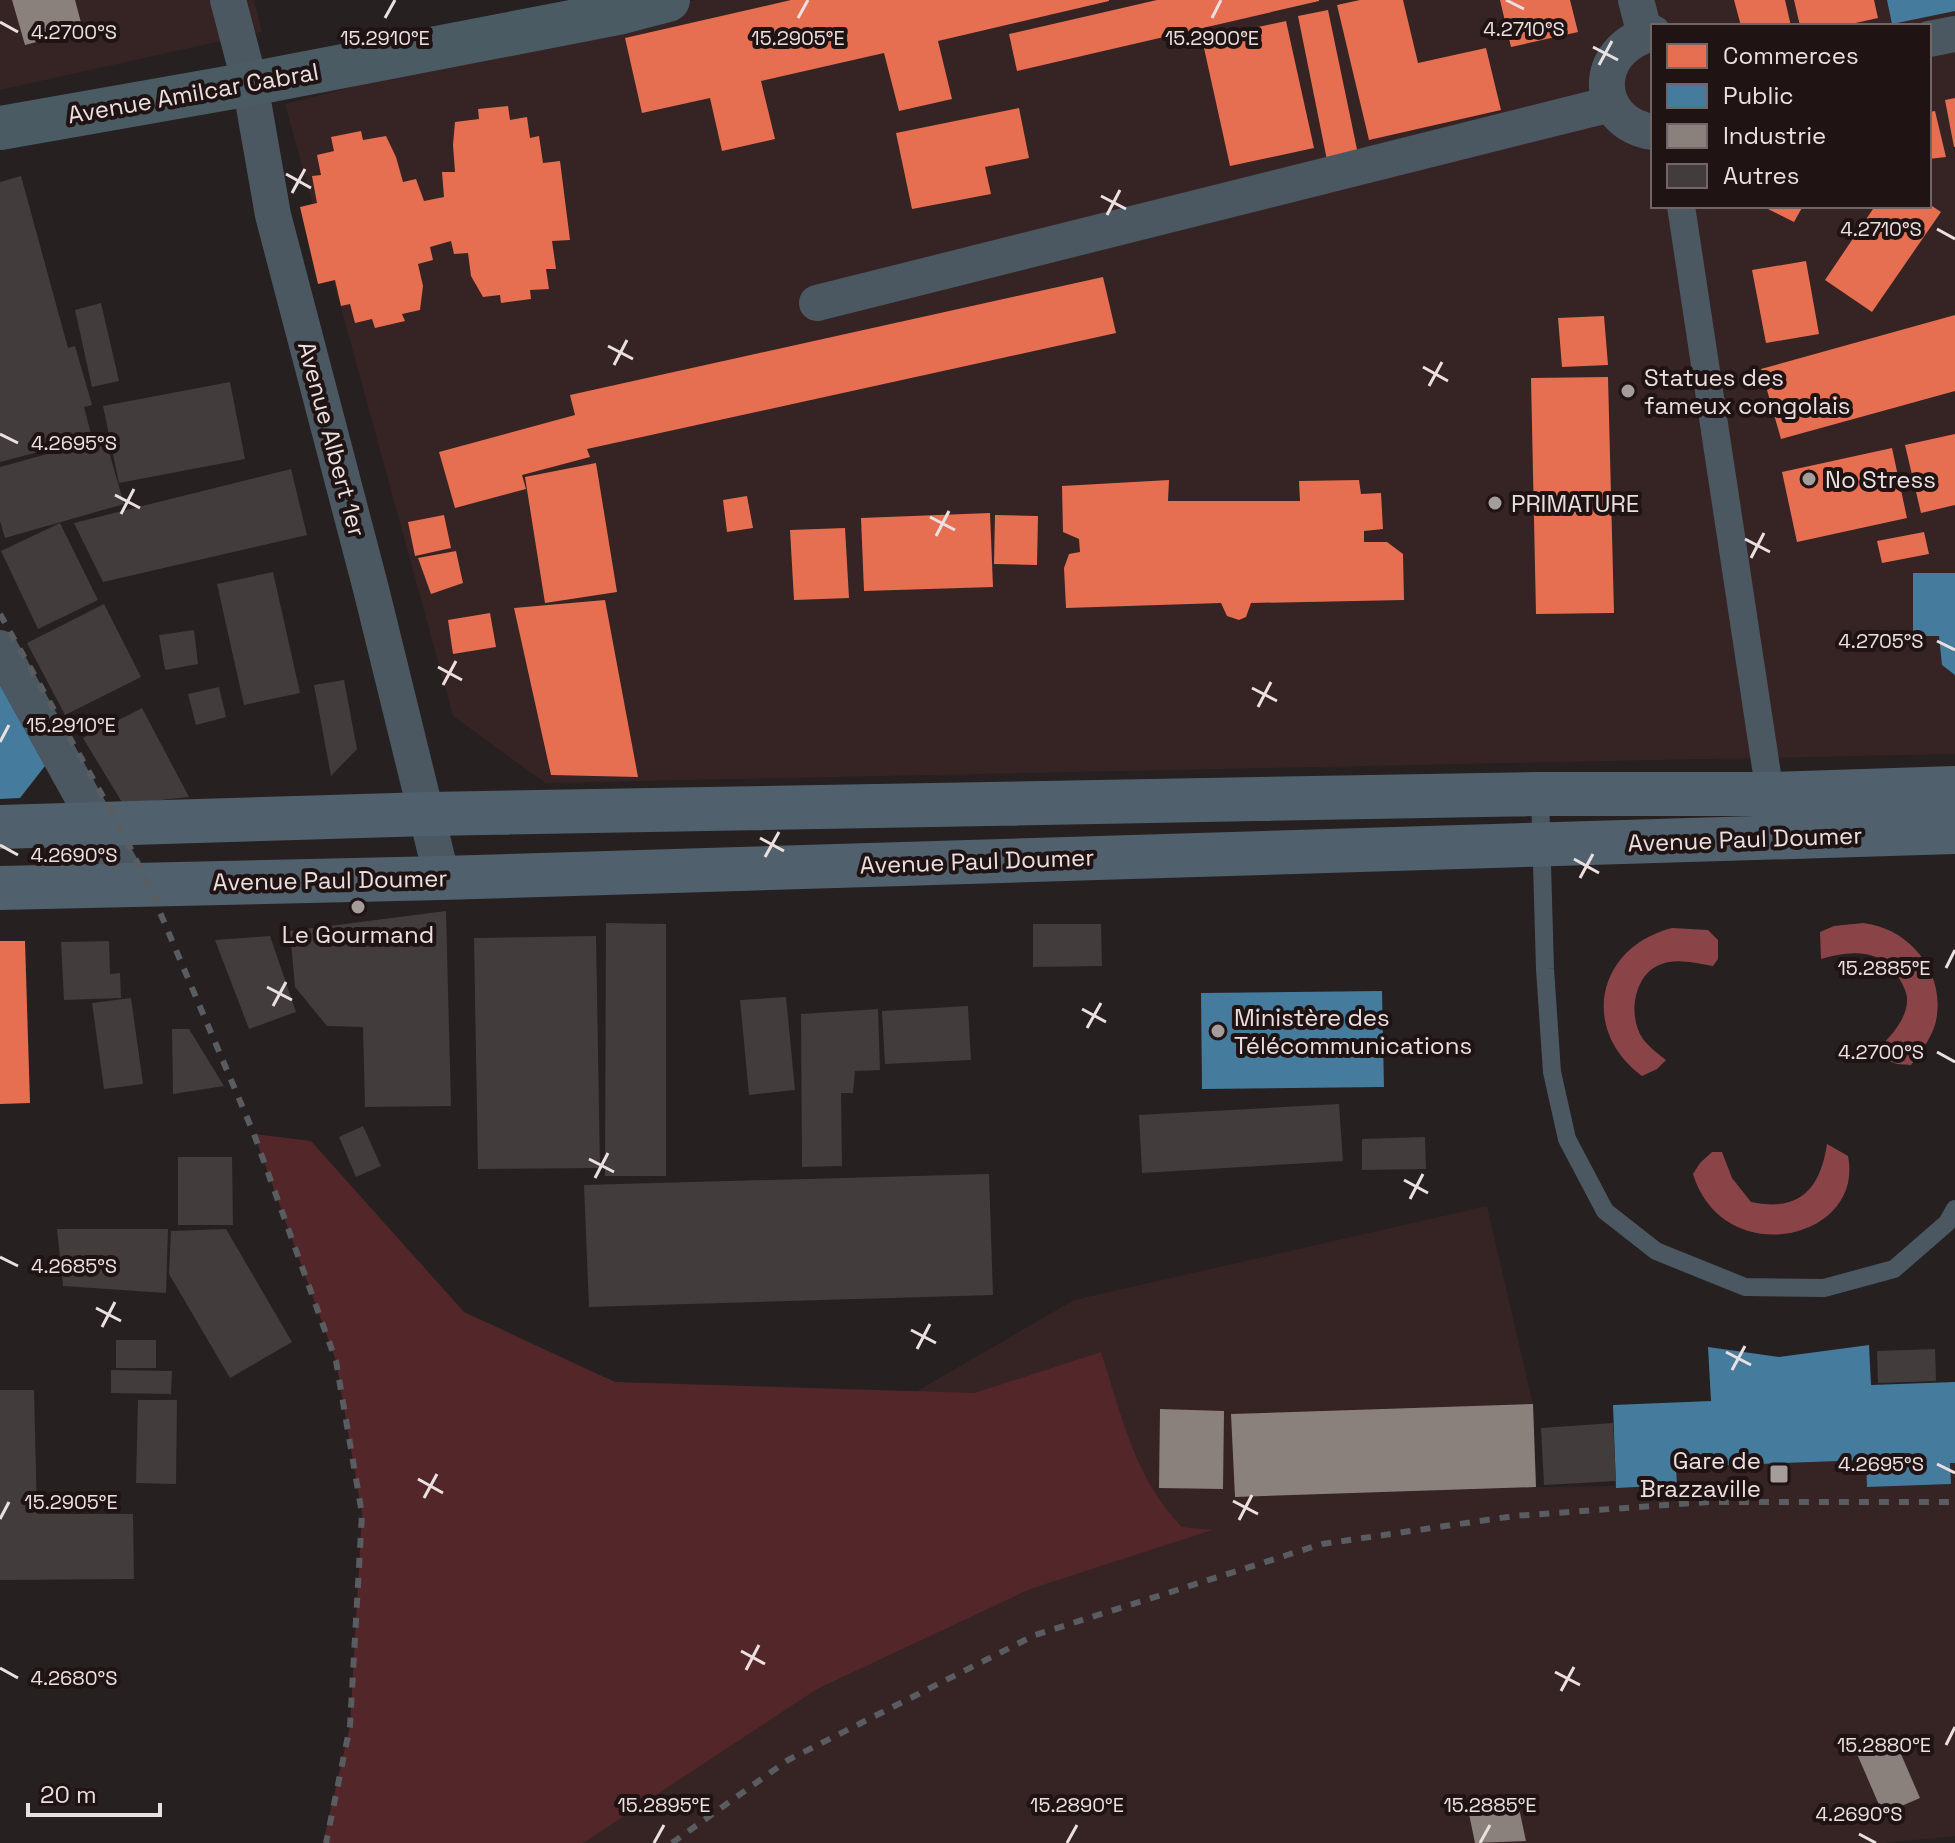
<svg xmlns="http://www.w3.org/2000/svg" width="1955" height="1843" viewBox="0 0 1955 1843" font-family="'Space Grotesk',sans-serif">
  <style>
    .built { fill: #362323; fill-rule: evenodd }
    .green { fill: #532729 }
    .water { fill: #8a4447 }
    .shops { fill: #e76f51 }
    .public { fill: #457b9d }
    .industry { fill: #8a817c }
    .building { fill: #423c3c }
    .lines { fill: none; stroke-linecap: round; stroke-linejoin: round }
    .service { stroke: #4b5861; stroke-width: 18 }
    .pedestrian { stroke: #4b5861; stroke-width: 28 }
    .minor { stroke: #4b5861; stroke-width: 36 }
    .secondary { stroke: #4b5b64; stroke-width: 44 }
    .primary { stroke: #50616d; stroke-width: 44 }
    .rail { stroke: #595c60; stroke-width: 6; stroke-dasharray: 10 10; stroke-linecap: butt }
    .ticks { fill: none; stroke: #eae0df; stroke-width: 3 }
    .poi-dot { fill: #a59d9c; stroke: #201313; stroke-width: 3 }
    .labels { text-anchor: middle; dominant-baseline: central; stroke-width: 8; stroke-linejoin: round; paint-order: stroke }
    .street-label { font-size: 24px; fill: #eae0df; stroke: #201313 }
    .poi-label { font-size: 24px; fill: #eae0df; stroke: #201313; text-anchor: start }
    .ticks-label { font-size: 20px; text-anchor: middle; fill: #eae0df; stroke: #201313; stroke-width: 8; stroke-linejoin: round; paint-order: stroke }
  </style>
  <rect width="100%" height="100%" fill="#262020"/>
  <path class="built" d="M 0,0 L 254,0 L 262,32 L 0,90 Z
    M 695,0 L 1955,0 L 1955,754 L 545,783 L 453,716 L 285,104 ZM 1653,26 L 1929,26 L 1929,206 L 1653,206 Z
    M 1487,1206 L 1533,1404 L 1536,1487 L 1677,1485 L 1676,1467 L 1866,1460 L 1867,1487 L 1951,1484 L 1950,1463 L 1955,1463 L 1955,1836 L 1885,1843 L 338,1843 L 526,1617 L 1074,1300 Z"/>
  <path class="green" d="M 254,1134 L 311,1141 L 464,1312 L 615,1382 L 975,1393 L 1101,1352 C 1121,1413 1135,1480 1182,1527 L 1212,1530 L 1030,1589 L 817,1689 L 583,1843 L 323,1843 L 350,1726 L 362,1514 L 336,1361 Z"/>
  <path class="water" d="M 1863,923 C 1908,928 1943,969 1937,1015 C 1935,1034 1922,1050 1911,1065 L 1897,1064 L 1881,1058 L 1878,1049 C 1890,1037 1906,1020 1907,1002 C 1908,994 1903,985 1899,978 C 1883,948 1849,950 1821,959 L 1820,932 L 1834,926 Z
    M 1672,928 L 1708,930 L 1718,940 L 1718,959 L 1713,966 C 1695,963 1674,957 1657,966 C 1633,978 1628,1018 1643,1039 C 1649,1047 1658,1054 1666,1060 L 1657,1069 L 1642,1076 C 1579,1029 1597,947 1672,928 Z
    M 1827,1144 L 1848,1156 C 1865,1240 1723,1272 1693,1174 L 1700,1163 L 1712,1152 L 1722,1152 L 1732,1178 L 1751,1202 C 1799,1212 1820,1190 1827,1144 Z"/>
  <path class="shops" d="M 791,0 L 1109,0 L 1109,1 L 938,41 L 952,99 L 899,111 L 884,53 L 761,81 L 775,139 L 722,151 L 710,98 L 642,113 L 625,38 Z
    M 1157,0 L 1319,0 L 1319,1 L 1017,71 L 1009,34 Z
    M 1360,0 L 1403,0 L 1418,63 L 1486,48 L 1501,110 L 1369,140 L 1337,5 Z
    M 1500,0 L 1570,0 L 1578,32 L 1511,47 Z
    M 1734,0 L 1785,0 L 1791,26 L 1741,26 Z
    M 1794,0 L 1874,0 L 1878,18 L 1842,26 L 1800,26 Z
    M 1328,10 L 1359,159 L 1328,165 L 1298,16 Z
    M 1286,21 L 1314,148 L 1230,166 L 1202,39 Z
    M 1955,98 L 1955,147 L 1954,147 L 1945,100 Z
    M 508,106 L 510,120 L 527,117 L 530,138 L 539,136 L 543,163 L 560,161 L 570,240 L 552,241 L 556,269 L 546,269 L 549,289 L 530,290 L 531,299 L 501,303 L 500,295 L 483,297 L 471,276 L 468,253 L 454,254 L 451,241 L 430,247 L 433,260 L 418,264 L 423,286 L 420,310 L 402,314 L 405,321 L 375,328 L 372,319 L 355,323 L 350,304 L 341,306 L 335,280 L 318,284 L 300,207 L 317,203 L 312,176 L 321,175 L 317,155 L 334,151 L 331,137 L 361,131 L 363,140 L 386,136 L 396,157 L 403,182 L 416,179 L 424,201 L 444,197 L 442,172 L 455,172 L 453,145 L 455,122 L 479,119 L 478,109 Z
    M 1019,108 L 1029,158 L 985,167 L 991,194 L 912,209 L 896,133 Z
    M 1935,111 L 1946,157 L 1929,159 L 1929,112 Z
    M 1929,204 L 1941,212 L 1872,312 L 1825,280 L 1875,206 Z
    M 1762,206 L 1803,206 L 1794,222 Z
    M 1806,261 L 1819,334 L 1766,343 L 1752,270 Z
    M 1103,277 L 1116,333 L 587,449 L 590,457 L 522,475 L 526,489 L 455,508 L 439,452 L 575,415 L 570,395 Z
    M 1955,315 L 1955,391 L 1781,439 L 1761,369 Z
    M 1604,316 L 1608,365 L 1562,367 L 1558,318 Z
    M 1608,377 L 1614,613 L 1536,614 L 1531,378 Z
    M 1955,434 L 1955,505 L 1921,513 L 1905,445 Z
    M 1892,448 L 1907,518 L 1797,542 L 1782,472 Z
    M 596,463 L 617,592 L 545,603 L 525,477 Z
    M 1169,480 L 1168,501 L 1300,501 L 1299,481 L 1359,480 L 1361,494 L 1381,493 L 1383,529 L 1364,531 L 1364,542 L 1387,542 L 1403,554 L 1404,600 L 1251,603 L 1246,617 L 1239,620 L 1227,616 L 1221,603 L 1066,608 L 1064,568 L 1069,554 L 1080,552 L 1079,539 L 1063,532 L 1062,486 Z
    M 747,496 L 753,528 L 727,532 L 723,500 Z
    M 990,513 L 993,587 L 864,591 L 861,518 Z
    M 444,515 L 451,548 L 415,556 L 408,522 Z
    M 995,515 L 1038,516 L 1037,565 L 994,564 Z
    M 845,528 L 849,598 L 794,600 L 790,530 Z
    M 1924,532 L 1929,554 L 1882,563 L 1877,541 Z
    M 456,551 L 463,583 L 431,594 L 418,558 Z
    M 605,600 L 638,777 L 551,775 L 514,608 Z
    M 490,613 L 496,647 L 453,654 L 448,620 Z
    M 0,941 L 25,941 L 30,1103 L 0,1104 Z"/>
  <path class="public" d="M 1887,0 L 1955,0 L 1955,11 L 1892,24 Z
    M 1913,573 L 1955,573 L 1955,675 L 1942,665 L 1939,636 L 1913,636 Z
    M 0,685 L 45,766 L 20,798 L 0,799 Z
    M 1382,991 L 1384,1087 L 1202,1089 L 1201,993 Z
    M 1869,1345 L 1871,1385 L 1955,1382 L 1955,1463 L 1950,1463 L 1951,1484 L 1867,1487 L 1866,1460 L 1676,1467 L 1677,1485 L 1616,1488 L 1613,1405 L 1711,1401 L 1708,1347 L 1779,1357 Z"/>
  <path class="industry" d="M 12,0 L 75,0 L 83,30 L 25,45 Z
    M 1533,1404 L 1536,1487 L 1235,1497 L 1231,1414 Z
    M 1160,1409 L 1224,1411 L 1223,1489 L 1159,1488 Z
    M 1894,1738 L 1920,1798 L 1883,1814 L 1857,1754 Z
    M 1517,1799 L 1526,1841 L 1475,1843 L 1468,1809 Z"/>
  <path class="building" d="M 21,176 L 68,348 L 75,346 L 92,405 L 84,407 L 92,438 L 0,462 L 0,182 Z
    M 101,303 L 119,381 L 92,387 L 75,310 Z
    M 230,382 L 245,459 L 119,483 L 103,406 Z
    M 105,438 L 124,504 L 5,538 L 0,521 L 0,467 Z
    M 291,469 L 307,535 L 103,582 L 74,523 Z
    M 60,523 L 98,600 L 38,629 L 1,551 Z
    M 273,572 L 300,693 L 244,705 L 217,584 Z
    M 104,604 L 141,677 L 65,715 L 27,643 Z
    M 194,630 L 198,664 L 165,670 L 159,635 Z
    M 344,680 L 357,749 L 331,776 L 314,685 Z
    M 219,687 L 226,717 L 196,725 L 188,694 Z
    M 142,708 L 189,797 L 123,804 L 83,738 Z
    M 446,911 L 451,1106 L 365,1107 L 363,1027 L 327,1026 L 295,987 L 290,931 Z
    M 606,923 L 666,924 L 666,1176 L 605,1176 Z
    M 1033,924 L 1101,924 L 1102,966 L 1033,967 Z
    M 270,936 L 296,1012 L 249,1029 L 215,940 Z
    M 596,936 L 600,1168 L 478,1169 L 474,938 Z
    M 109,941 L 110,974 L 120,973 L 121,998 L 64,1000 L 61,942 Z
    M 786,997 L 795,1090 L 749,1095 L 740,1000 Z
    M 131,998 L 143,1084 L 104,1089 L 92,1003 Z
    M 968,1006 L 971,1060 L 885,1064 L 882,1011 Z
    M 878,1009 L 880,1070 L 855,1071 L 853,1093 L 841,1093 L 842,1166 L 802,1167 L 801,1014 Z
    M 172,1029 L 189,1029 L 224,1086 L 173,1094 Z
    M 1339,1104 L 1343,1161 L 1142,1173 L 1139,1115 Z
    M 363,1126 L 381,1166 L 356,1177 L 339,1137 Z
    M 1425,1137 L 1426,1169 L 1362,1170 L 1362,1139 Z
    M 178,1157 L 232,1157 L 233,1225 L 178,1225 Z
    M 989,1174 L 993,1295 L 589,1307 L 584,1185 Z
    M 57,1229 L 168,1229 L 166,1293 L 63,1286 Z
    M 226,1229 L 292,1342 L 230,1378 L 169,1274 L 171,1231 Z
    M 116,1340 L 156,1340 L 156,1368 L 116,1368 Z
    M 1935,1349 L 1936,1381 L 1878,1383 L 1877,1351 Z
    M 111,1370 L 172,1371 L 171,1394 L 111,1393 Z
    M 0,1390 L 34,1390 L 37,1514 L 133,1514 L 134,1579 L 0,1580 Z
    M 138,1400 L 177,1400 L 176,1484 L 136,1483 Z
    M 1613,1423 L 1616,1481 L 1544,1485 L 1541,1428 Z"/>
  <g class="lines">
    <path class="service" d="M 1540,794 L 1545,969 L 1552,1072 L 1567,1139 L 1605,1211 L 1656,1251 L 1745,1287 L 1824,1288 L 1894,1269 L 1947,1223 L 1955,1209"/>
    <path class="pedestrian" d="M 1681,206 L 1770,794"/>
    <path class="minor" d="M 228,0 L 250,84 L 273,215 L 371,589 L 442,878
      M 1636,0 L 1645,35
      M 1653,33 C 1590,49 1593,123 1653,132
      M 1929,39 L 1955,34
      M 817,303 L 1611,104
      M 0,648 L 130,883"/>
    <path class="secondary" d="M 0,128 L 250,84 L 618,13 L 668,0"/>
    <path class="primary" d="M 0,827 L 428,814 L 1540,794 L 1770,794 L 1955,788
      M 0,888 L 442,878 L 1955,832"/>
    <path class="rail" d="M 0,614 L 119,825 L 148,884 L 254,1134 L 336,1361 L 362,1514 L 350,1726 L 326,1843
      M 672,1843 L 788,1760 L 1035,1635 L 1322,1544 L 1514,1516 L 1708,1502 L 1955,1502"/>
  </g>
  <path class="ticks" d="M 1506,0 L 1524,9M 385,18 L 395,0M 798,18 L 808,0M 1212,18 L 1221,0M 0,22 L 18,32M 1593,47 L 1618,60M 1599,65 L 1612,41M 286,174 L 311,188M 292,193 L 305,169M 1101,196 L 1126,209M 1107,215 L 1120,190M 1937,229 L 1955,239M 608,346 L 633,359M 614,365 L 627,340M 1423,367 L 1448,381M 1429,386 L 1442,362M 0,434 L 18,443M 115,495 L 140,508M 121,514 L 134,489M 930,517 L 955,530M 936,536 L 949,511M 1745,539 L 1770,552M 1751,558 L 1764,533M 1937,641 L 1955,650M 438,667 L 462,680M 443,685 L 456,661M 1252,688 L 1277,701M 1258,707 L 1271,682M 0,742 L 9,725M 760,838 L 784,851M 0,845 L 18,855M 765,857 L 779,832M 1574,859 L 1599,873M 1580,878 L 1593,854M 1946,968 L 1955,950M 267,987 L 292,1000M 273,1006 L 286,982M 1082,1009 L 1106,1022M 1087,1028 L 1101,1003M 1937,1052 L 1955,1062M 589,1159 L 614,1172M 595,1178 L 608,1153M 1404,1180 L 1428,1193M 1410,1199 L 1423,1174M 0,1257 L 18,1266M 96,1308 L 121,1321M 102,1327 L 115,1302M 911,1330 L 936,1343M 917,1349 L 930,1324M 1726,1352 L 1751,1365M 1732,1370 L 1745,1346M 1937,1464 L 1955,1473M 418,1479 L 443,1493M 424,1498 L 437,1474M 1233,1501 L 1258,1514M 0,1519 L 9,1502M 1239,1520 L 1252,1495M 741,1651 L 765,1664M 0,1668 L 18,1678M 746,1670 L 759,1645M 1555,1672 L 1580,1685M 1561,1691 L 1574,1667M 1946,1745 L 1955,1727M 1859,1834 L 1876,1843M 654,1843 L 664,1825M 1067,1843 L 1077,1825M 1480,1843 L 1490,1825"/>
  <g class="poi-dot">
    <circle cx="1628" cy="391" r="8"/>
    <circle cx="1809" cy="479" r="8"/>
    <circle cx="1495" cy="503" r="8"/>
    <circle cx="358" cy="907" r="8"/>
    <circle cx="1218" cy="1031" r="8"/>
    <rect x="1769" y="1464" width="20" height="20" rx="4"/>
  </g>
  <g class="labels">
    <g class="street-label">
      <text transform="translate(193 93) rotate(-10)">Avenue Amilcar Cabral</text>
      <text transform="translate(332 439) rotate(75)">Avenue Albert 1er</text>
      <text transform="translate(1745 839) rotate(-2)">Avenue Paul Doumer</text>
      <text transform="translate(977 861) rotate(-2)">Avenue Paul Doumer</text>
      <text transform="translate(330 880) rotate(-1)">Avenue Paul Doumer</text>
    </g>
    <g class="poi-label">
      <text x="1644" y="377">Statues des<tspan x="1644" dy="28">fameux congolais</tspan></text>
      <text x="1825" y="479">No Stress</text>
      <text x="1511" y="503">PRIMATURE</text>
      <text x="358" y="934" text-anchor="middle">Le Gourmand</text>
      <text x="1234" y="1017">Ministère des<tspan x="1234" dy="28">Télécommunications</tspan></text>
      <text x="1761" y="1460" text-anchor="end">Gare de<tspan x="1761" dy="28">Brazzaville</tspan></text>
    </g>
  </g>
  <g class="ticks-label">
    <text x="1524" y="36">4.2710°S</text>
    <text x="74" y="39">4.2700°S</text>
    <text x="385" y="45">15.2910°E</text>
    <text x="798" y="45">15.2905°E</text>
    <text x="1212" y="45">15.2900°E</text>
    <text x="1881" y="236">4.2710°S</text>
    <text x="74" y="450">4.2695°S</text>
    <text x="1881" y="648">4.2705°S</text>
    <text x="71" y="732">15.2910°E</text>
    <text x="74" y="862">4.2690°S</text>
    <text x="1884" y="975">15.2885°E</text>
    <text x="1881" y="1059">4.2700°S</text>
    <text x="74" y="1273">4.2685°S</text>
    <text x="1881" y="1471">4.2695°S</text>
    <text x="71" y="1509">15.2905°E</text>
    <text x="74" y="1685">4.2680°S</text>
    <text x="1884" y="1752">15.2880°E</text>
    <text x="664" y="1812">15.2895°E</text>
    <text x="1077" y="1812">15.2890°E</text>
    <text x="1490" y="1812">15.2885°E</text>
    <text x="1859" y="1821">4.2690°S</text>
  </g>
  <rect x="1651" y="24" width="280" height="184" fill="#201313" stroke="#716565" stroke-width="2"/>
  <rect x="1667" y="44" width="40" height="24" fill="#e76f51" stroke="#716565" stroke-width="2"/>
  <text x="1723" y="64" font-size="24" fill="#eae0df">Commerces</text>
  <rect x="1667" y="84" width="40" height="24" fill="#457b9d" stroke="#716565" stroke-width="2"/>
  <text x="1723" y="104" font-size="24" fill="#eae0df">Public</text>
  <rect x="1667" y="124" width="40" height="24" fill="#8a817c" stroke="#716565" stroke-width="2"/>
  <text x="1723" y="144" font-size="24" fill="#eae0df">Industrie</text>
  <rect x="1667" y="164" width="40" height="24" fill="#423c3c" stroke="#716565" stroke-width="2"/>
  <text x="1723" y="184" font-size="24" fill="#eae0df">Autres</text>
  <path d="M28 1803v12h132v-12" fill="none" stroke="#eae0df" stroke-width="4"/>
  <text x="40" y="1803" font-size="24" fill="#eae0df" stroke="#201313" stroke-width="6" paint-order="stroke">20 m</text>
</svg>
